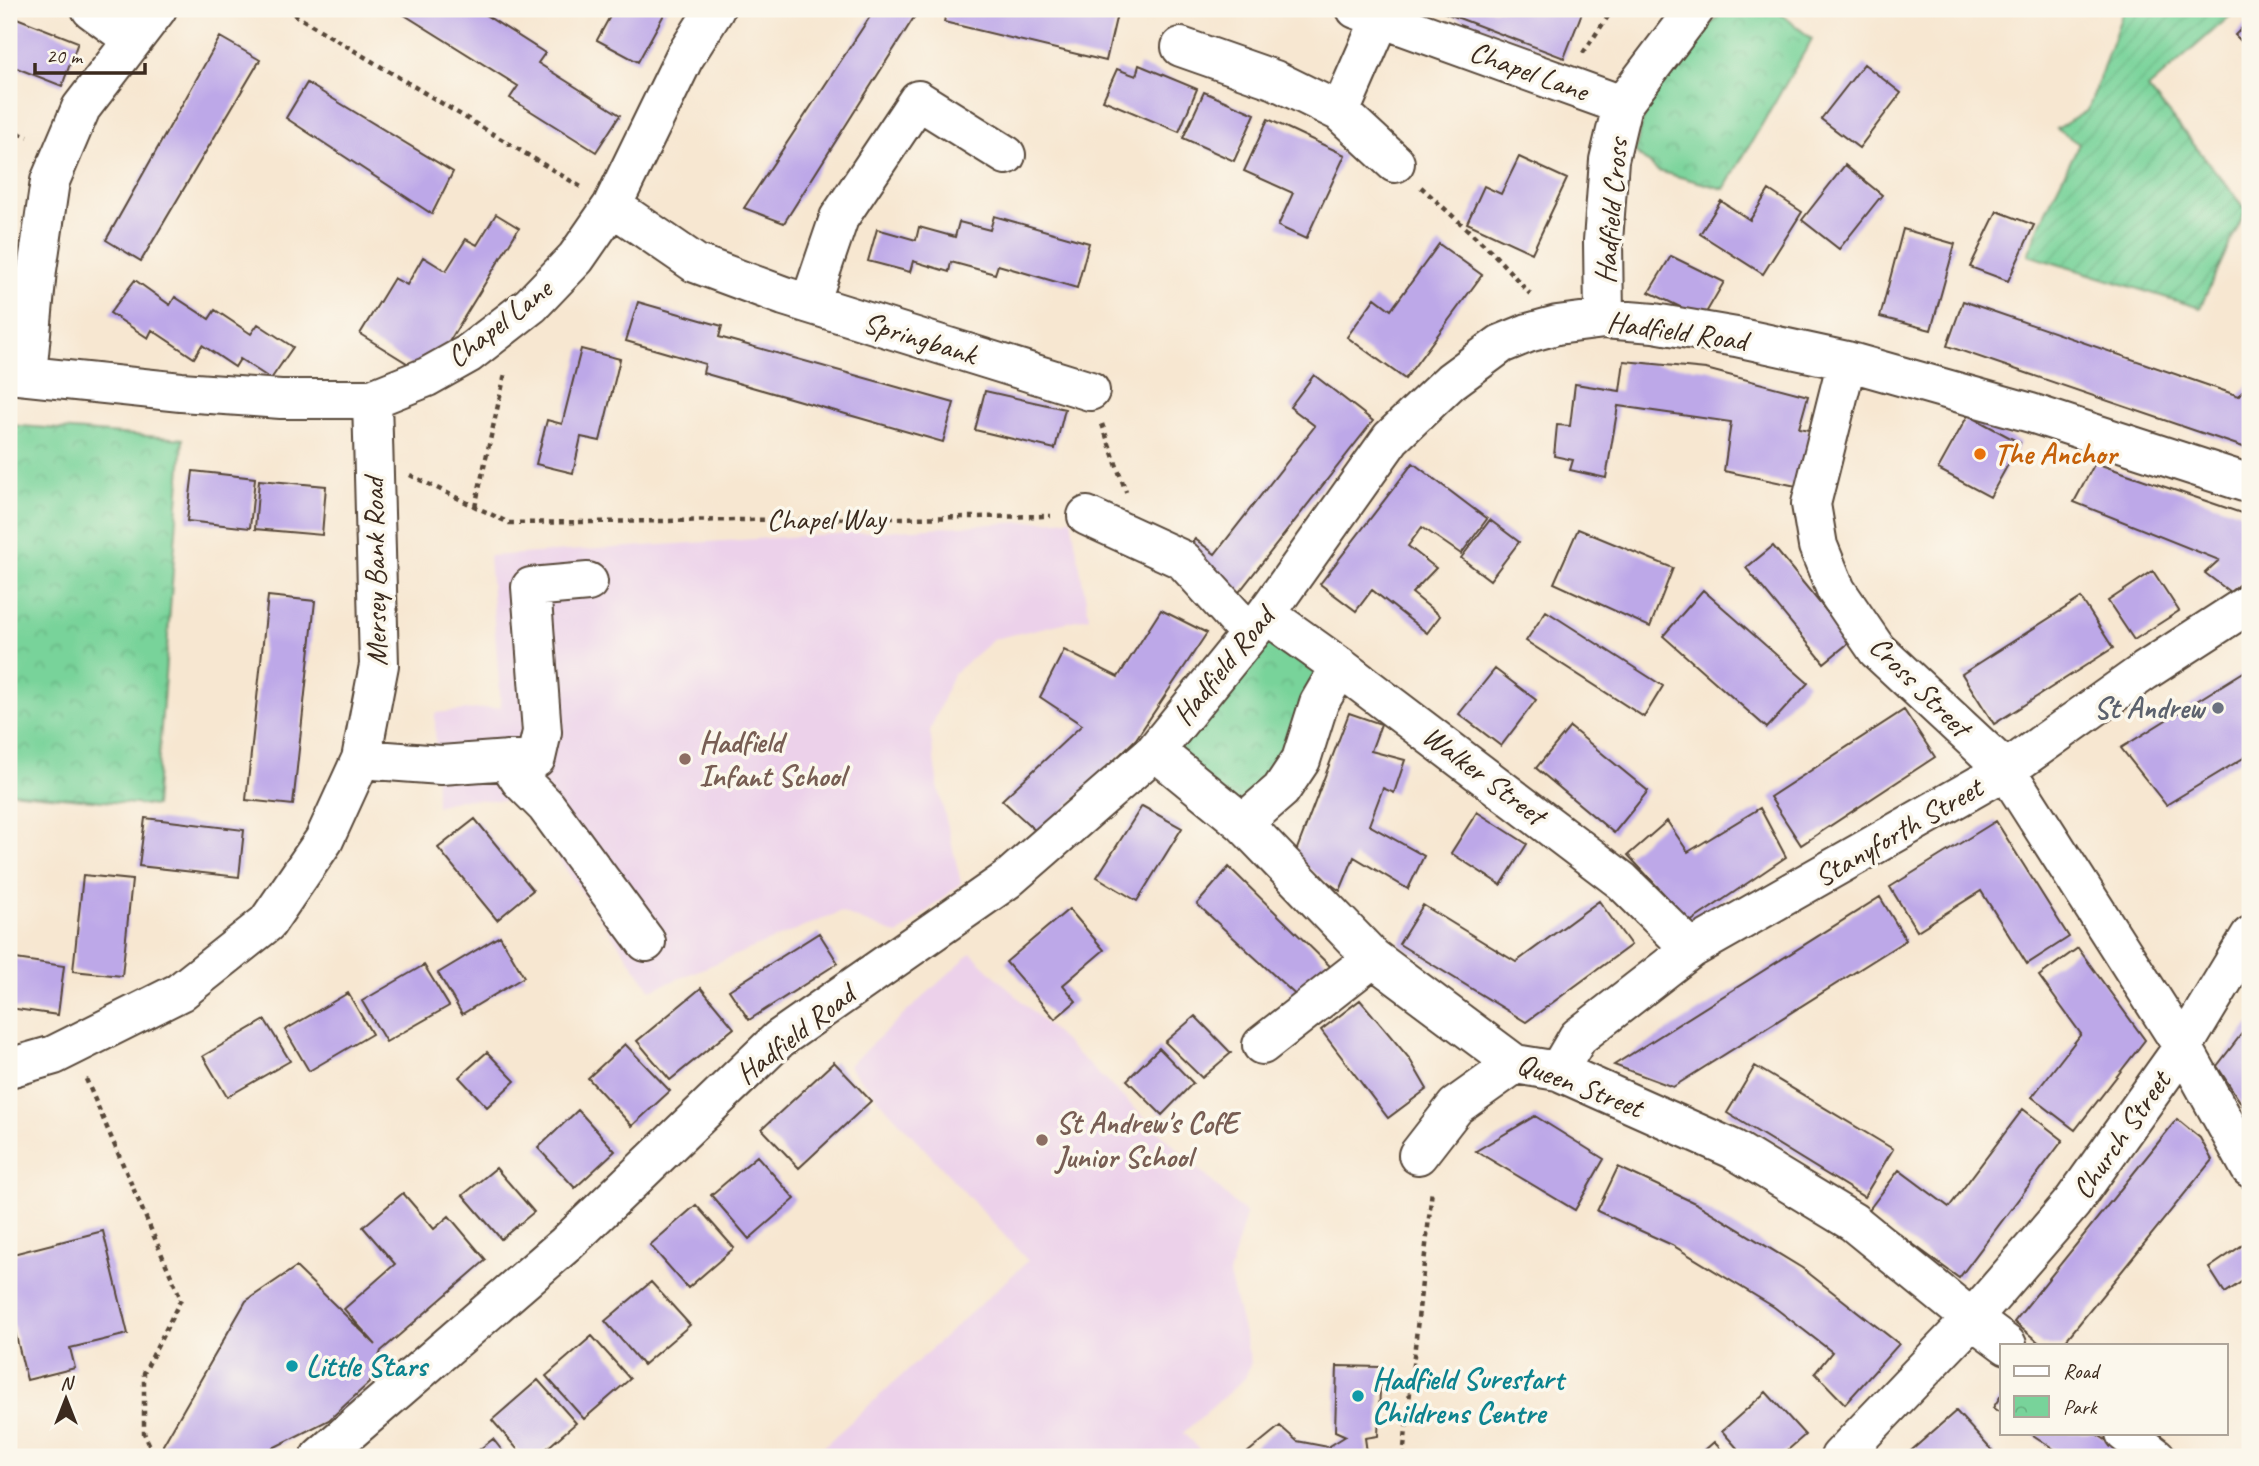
<svg xmlns="http://www.w3.org/2000/svg" width="2259" height="1466" viewBox="0 0 2259 1466" font-family="Caveat,sans-serif">
  <style>
    .built { fill: #ecd1ea }
    .park { fill: url(#park-crowns); stroke: #5a7e5c; stroke-width: 2 }
    .garden { fill: url(#garden-furrows); stroke: #5a7e5c; stroke-width: 2 }
    .building { fill: #bda8e8 }
    .lines { fill: none; stroke-linecap: round; stroke-linejoin: round }
    .minor-casing { stroke: #574639; stroke-width: 42 }
    .path { stroke: #574639; stroke-width: 4.5; stroke-dasharray: 5 5; stroke-linecap: butt }
    .minor { stroke: #fff; stroke-width: 38 }
    .food-dot { fill: #e8710a; stroke: #fbf7ec; stroke-width: 2.5 }
    .worship-dot { fill: #6b7280; stroke: #fbf7ec; stroke-width: 2.5 }
    .education-dot { fill: #8d6e63; stroke: #fbf7ec; stroke-width: 2.5 }
    .culture-dot { fill: #0f9aa8; stroke: #fbf7ec; stroke-width: 2.5 }
    .labels { text-anchor: middle; dominant-baseline: central; stroke-width: 7; stroke-linejoin: round; paint-order: stroke }
    .street-label { font-size: 30px; fill: #3b2a1e; stroke: #fbf7ec }
    .food-label { font-size: 30px; font-weight: bold; fill: #c56008; stroke: #fbf7ec; text-anchor: start }
    .worship-label { font-size: 30px; font-weight: bold; fill: #5b616d; stroke: #fbf7ec; text-anchor: end }
    .education-label { font-size: 30px; font-weight: bold; fill: #785e54; stroke: #fbf7ec; text-anchor: start }
    .culture-label { font-size: 30px; font-weight: bold; fill: #0d838f; stroke: #fbf7ec; text-anchor: start }
  </style>
  <defs>
    <pattern id="park-crowns" width="20" height="18" patternUnits="userSpaceOnUse" patternTransform="scale(1.75)"><rect width="20" height="18" fill="#78d39a"/><path d="M2 6a3 3 0 1 1 6 0M12 15a3 3 0 1 1 6 0" fill="none" stroke="#69b584"/></pattern>
    <pattern id="garden-furrows" width="10" height="10" patternUnits="userSpaceOnUse" patternTransform="scale(1.75)"><rect width="10" height="10" fill="#78d39a"/><path d="M-1 1l2-2M0 10L10 0M9 11l2-2" fill="none" stroke="#69b584"/></pattern>
  </defs>
  <rect width="100%" height="100%" fill="#fbf7ec"/>
  <filter id="ink" filterUnits="userSpaceOnUse"><feTurbulence type="fractalNoise" baseFrequency=".0143" numOctaves="2"/><feDisplacementMap in="SourceGraphic" scale="14" xChannelSelector="R" yChannelSelector="G"/><feConvolveMatrix kernelMatrix="1 2 1 2 8 2 1 2 1" color-interpolation-filters="sRGB"/></filter>
  <filter id="wash" filterUnits="userSpaceOnUse"><feTurbulence type="fractalNoise" baseFrequency=".00686" numOctaves="4" result="noise"/><feDisplacementMap in="SourceGraphic" scale="28" xChannelSelector="R" yChannelSelector="G"/><feGaussianBlur stdDeviation="1.57" result="paint"/><feColorMatrix in="noise" values="0 0 0 0 0 0 0 0 0 0 0 0 0 0 0 0 0 1.4 0 .05"/><feComposite in="paint" operator="in"/></filter>
  <g filter="url(#wash)">
    <rect width="100%" height="100%" fill="#f7e7d1"/>
    <path class="built" d="M 1071,519 L 1089,617 L 994,639 L 953,674 L 930,731 L 938,786 L 961,883 L 898,935 L 840,912 L 651,990 L 518,801 L 459,799 L 436,806 L 435,713 L 501,707 L 489,556 Z
      M 971,953 L 1246,1214 L 1229,1275 L 1251,1362 L 1245,1378 L 1183,1433 L 1208,1457 L 812,1457 L 1028,1261 L 848,1066 Z"/>
    <path class="park" d="M 1725,9 L 1775,9 L 1812,39 L 1724,189 L 1658,171 L 1635,152 L 1647,103 L 1676,62 Z
      M 9,425 L 183,439 L 155,806 L 9,792 Z
      M 1266,629 L 1325,670 L 1294,748 L 1244,809 L 1168,748 Z"/>
    <path class="garden" d="M 2124,9 L 2238,9 L 2148,88 L 2246,209 L 2200,308 L 2028,255 L 2042,219 L 2079,144 L 2057,129 L 2088,110 Z"/>
    <g id="blocks">
      <path class="building" d="M 395,9 L 476,9 L 545,53 L 538,63 L 620,115 L 596,152 L 510,98 L 518,86 Z
        M 614,9 L 667,9 L 638,62 L 597,40 Z
        M 875,9 L 911,9 L 918,11 L 784,223 L 744,208 Z
        M 947,9 L 1097,9 L 1117,14 L 1106,61 L 944,22 Z
        M 1435,9 L 1580,9 L 1583,10 L 1564,58 Z
        M 9,15 L 78,42 L 62,86 L 9,65 Z
        M 2250,20 L 2250,50 L 2235,35 Z
        M 220,37 L 260,60 L 141,261 L 106,240 Z
        M 1864,64 L 1901,93 L 1859,148 L 1821,119 Z
        M 1139,65 L 1197,89 L 1179,132 L 1103,100 L 1117,69 L 1136,76 Z
        M 307,83 L 453,172 L 432,214 L 286,118 Z
        M 1204,92 L 1255,114 L 1234,161 L 1183,138 Z
        M 1268,119 L 1345,155 L 1306,239 L 1278,226 L 1293,193 L 1244,171 Z
        M 1519,157 L 1567,179 L 1532,253 L 1467,223 L 1484,186 L 1501,194 Z
        M 1845,165 L 1882,195 L 1839,249 L 1802,220 Z
        M 1769,190 L 1802,212 L 1763,274 L 1700,234 L 1721,201 L 1750,220 Z
        M 1997,211 L 2034,225 L 2008,281 L 1970,267 Z
        M 496,214 L 519,228 L 428,376 L 360,334 L 394,278 L 407,285 L 423,257 L 446,271 L 466,239 L 477,245 Z
        M 994,216 L 1089,243 L 1077,288 L 998,265 L 995,274 L 951,262 L 949,272 L 913,261 L 910,272 L 868,261 L 877,229 L 916,240 L 919,227 L 955,237 L 959,222 L 990,230 Z
        M 1903,229 L 1955,244 L 1931,330 L 1880,317 Z
        M 1439,244 L 1482,275 L 1405,379 L 1347,337 L 1375,298 L 1391,310 Z
        M 1671,256 L 1724,282 L 1703,318 L 1649,292 Z
        M 135,280 L 170,305 L 175,297 L 209,319 L 215,310 L 251,334 L 258,324 L 293,347 L 271,379 L 240,359 L 235,367 L 202,345 L 194,358 L 152,330 L 148,338 L 110,313 Z
        M 1963,301 L 2239,396 L 2250,383 L 2250,448 L 2249,449 L 1947,346 Z
        M 638,302 L 722,326 L 719,337 L 954,403 L 943,442 L 703,373 L 705,364 L 626,341 Z
        M 581,349 L 620,359 L 600,441 L 581,437 L 573,473 L 536,464 L 547,420 L 562,424 Z
        M 1624,361 L 1706,369 L 1808,396 L 1799,428 L 1818,432 L 1801,487 L 1724,471 L 1731,422 L 1618,406 L 1606,478 L 1570,470 L 1573,460 L 1554,456 L 1557,425 L 1570,426 L 1575,384 L 1620,391 Z
        M 1314,375 L 1373,421 L 1236,596 L 1183,554 L 1195,539 L 1215,554 L 1315,426 L 1290,407 Z
        M 985,391 L 1065,409 L 1055,449 L 975,430 Z
        M 1968,415 L 2020,443 L 1990,497 L 1938,469 Z
        M 1413,463 L 1487,519 L 1461,554 L 1422,527 L 1408,546 L 1436,568 L 1412,593 L 1440,616 L 1427,633 L 1372,590 L 1356,611 L 1320,584 Z
        M 2095,463 L 2250,516 L 2250,575 L 2230,592 L 2205,573 L 2219,560 L 2074,502 Z
        M 193,471 L 255,478 L 250,528 L 187,521 Z
        M 259,480 L 326,486 L 322,535 L 255,529 Z
        M 1490,520 L 1519,542 L 1490,580 L 1461,558 Z
        M 1578,529 L 1673,568 L 1650,627 L 1554,583 Z
        M 1773,546 L 1851,641 L 1824,663 L 1746,568 Z
        M 2153,571 L 2179,611 L 2134,640 L 2108,601 Z
        M 1703,590 L 1808,683 L 1767,728 L 1663,636 Z
        M 268,596 L 315,601 L 293,805 L 246,800 Z
        M 2081,598 L 2113,648 L 1994,724 L 1962,674 Z
        M 1161,610 L 1207,633 L 1136,739 L 1039,834 L 1002,800 L 1082,725 L 1040,697 L 1064,650 L 1118,677 Z
        M 1546,611 L 1663,686 L 1644,717 L 1526,641 Z
        M 2250,668 L 2250,754 L 2166,805 L 2121,748 Z
        M 1495,669 L 1536,700 L 1501,746 L 1459,714 Z
        M 1904,710 L 1935,757 L 1801,845 L 1770,797 Z
        M 1349,713 L 1381,724 L 1371,751 L 1405,760 L 1394,793 L 1383,788 L 1369,825 L 1424,856 L 1408,889 L 1354,857 L 1340,891 L 1294,857 Z
        M 1570,727 L 1648,791 L 1614,833 L 1536,768 Z
        M 1142,806 L 1182,828 L 1137,901 L 1097,877 Z
        M 1760,808 L 1786,857 L 1690,922 L 1628,855 L 1667,821 L 1688,852 Z
        M 1477,812 L 1527,844 L 1501,885 L 1451,853 Z
        M 145,818 L 244,830 L 239,877 L 139,866 Z
        M 475,819 L 533,890 L 497,920 L 438,848 Z
        M 1996,821 L 2069,937 L 2027,964 L 1981,891 L 1917,931 L 1890,887 Z
        M 1229,867 L 1337,973 L 1302,1001 L 1197,904 Z
        M 83,875 L 132,880 L 122,976 L 73,971 Z
        M 1880,897 L 1906,940 L 1673,1087 L 1614,1065 Z
        M 1599,901 L 1631,945 L 1526,1022 L 1399,944 L 1423,905 L 1516,962 Z
        M 1069,909 L 1104,950 L 1063,985 L 1076,1001 L 1055,1019 L 1006,962 Z
        M 819,933 L 838,963 L 749,1020 L 729,990 Z
        M 500,936 L 524,977 L 462,1014 L 438,973 Z
        M 2078,948 L 2145,1040 L 2075,1130 L 2032,1097 L 2081,1034 L 2039,976 Z
        M 9,958 L 64,966 L 58,1015 L 9,1008 Z
        M 424,965 L 449,1006 L 386,1042 L 362,1001 Z
        M 701,988 L 734,1028 L 670,1080 L 637,1041 Z
        M 348,993 L 372,1034 L 309,1071 L 285,1030 Z
        M 1360,1000 L 1409,1058 L 1427,1089 L 1388,1118 L 1321,1030 Z
        M 1195,1016 L 1231,1053 L 1202,1078 L 1165,1042 Z
        M 265,1020 L 290,1061 L 227,1097 L 203,1056 Z
        M 2250,1023 L 2250,1117 L 2217,1066 Z
        M 625,1044 L 670,1091 L 632,1126 L 588,1078 Z
        M 1159,1048 L 1193,1083 L 1162,1115 L 1127,1080 Z
        M 487,1052 L 515,1081 L 487,1107 L 459,1077 Z
        M 834,1062 L 871,1101 L 799,1168 L 762,1129 Z
        M 1755,1066 L 1893,1149 L 1864,1197 L 1727,1113 Z
        M 2023,1109 L 2063,1140 L 1959,1278 L 1868,1211 L 1899,1170 L 1949,1207 Z
        M 578,1110 L 615,1151 L 575,1188 L 538,1148 Z
        M 1535,1116 L 1604,1159 L 1575,1210 L 1476,1151 Z
        M 2177,1119 L 2200,1138 L 2212,1160 L 2062,1345 L 2042,1345 L 2014,1322 Z
        M 757,1156 L 795,1199 L 749,1239 L 711,1195 Z
        M 1618,1167 L 1697,1204 L 1802,1268 L 1899,1344 L 1845,1404 L 1815,1373 L 1832,1352 L 1774,1307 L 1672,1245 L 1597,1211 Z
        M 496,1168 L 534,1212 L 501,1239 L 463,1195 Z
        M 403,1193 L 434,1229 L 449,1216 L 486,1260 L 381,1351 L 370,1382 L 329,1420 L 255,1457 L 163,1457 L 163,1445 L 246,1301 L 296,1267 L 376,1345 L 344,1309 L 395,1264 L 363,1227 Z
        M 696,1205 L 734,1248 L 688,1288 L 650,1245 Z
        M 103,1231 L 128,1334 L 70,1348 L 75,1368 L 27,1380 L 9,1308 L 9,1255 Z
        M 2250,1240 L 2250,1276 L 2225,1293 L 2209,1268 Z
        M 651,1282 L 690,1325 L 643,1365 L 605,1321 Z
        M 592,1336 L 630,1379 L 584,1419 L 546,1376 Z
        M 1337,1366 L 1381,1367 L 1378,1436 L 1365,1438 L 1367,1452 L 1361,1457 L 1242,1457 L 1280,1426 L 1297,1441 L 1328,1447 L 1346,1436 L 1335,1431 Z
        M 538,1380 L 576,1423 L 537,1457 L 524,1457 L 492,1420 Z
        M 1766,1392 L 1805,1435 L 1780,1457 L 1745,1457 L 1722,1431 Z
        M 2002,1394 L 2002,1414 L 1993,1408 Z
        M 1956,1411 L 1996,1455 L 1993,1457 L 1904,1457 Z
        M 2030,1433 L 2095,1433 L 2119,1449 L 2114,1457 L 2066,1457 Z
        M 493,1439 L 507,1457 L 470,1457 Z
        M 1714,1442 L 1728,1457 L 1697,1457 Z"/>
    </g>
  </g>
  <g filter="url(#ink)">
    <use href="#blocks" fill-opacity="0" stroke="#574639" stroke-width="2"/>
    <g class="lines">
      <defs>
        <path id="minor" d="M 91,9 L 133,40
          M 1356,9 L 1622,105
          M 1181,47 L 1275,80 L 1340,112 L 1395,163
          M 1340,112 L 1381,18
          M 612,206 L 695,263 L 784,296 L 1090,391
          M 810,303 L 839,218 L 918,100 L 1006,155
          M 1604,319 L 1603,241 L 1609,160 L 1622,105 L 1695,9
          M 1847,361 L 1811,504 L 1818,546 L 1836,590 L 1877,650 L 2006,770 L 2183,1047 L 2250,1168
          M 9,374 L 181,392 L 281,399 L 372,399 L 427,377 L 468,354 L 531,305 L 576,258 L 612,206 L 684,58 L 715,9
          M 27,375 L 37,270 L 50,181 L 81,108 L 157,9
          M 1087,516 L 1183,560 L 1250,634
          M 1266,614 L 1340,667 L 1622,881 L 1691,949
          M 1155,751 L 1243,823 L 1373,958 L 1515,1064 L 1558,1071 L 1733,1149 L 1853,1222 L 1972,1319 L 2007,1345
          M 361,759 L 441,765 L 536,758 L 542,732 L 531,587 L 588,582
          M 507,760 L 520,780 L 546,806 L 646,942
          M 1243,823 L 1281,790 L 1301,760 L 1319,703 L 1340,667
          M 1262,1045 L 1373,958
          M 9,1068 L 54,1055 L 180,992 L 267,923 L 324,840 L 361,759 L 379,665 L 372,399
          M 1558,1071 L 1578,1037 L 1691,949 L 2006,770 L 2145,671 L 2250,603
          M 1418,1155 L 1456,1106 L 1515,1064
          M 2125,1433 L 2156,1457
          M 320,1457 L 566,1244 L 779,1039 L 1007,880 L 1155,751 L 1266,614 L 1391,438 L 1451,381 L 1501,344 L 1528,333 L 1557,325 L 1604,319 L 1654,323 L 1736,337 L 1847,361 L 2031,413 L 2250,484
          M 1840,1457 L 1972,1319 L 2072,1203 L 2183,1047 L 2250,936"/>
      </defs>
      <use href="#minor" class="minor-casing"/>
      <path class="path" d="M 285,9 L 581,187
        M 1583,53 L 1613,9
        M 9,130 L 28,137
        M 1421,187 L 1491,251 L 1530,294
        M 1102,424 L 1126,492
        M 410,475 L 509,523 L 1051,516
        M 475,507 L 505,374
        M 86,1079 L 181,1299 L 144,1373 L 144,1433 L 155,1457
        M 1403,1457 L 1432,1190"/>
      <use href="#minor" class="minor"/>
    </g>
  </g>
  <circle class="food-dot" cx="1980" cy="454" r="7"/>
  <circle class="worship-dot" cx="2218" cy="708" r="7"/>
  <g class="education-dot">
    <circle cx="685" cy="759" r="7"/>
    <circle cx="1042" cy="1140" r="7"/>
  </g>
  <g class="culture-dot">
    <circle cx="292" cy="1366" r="7"/>
    <circle cx="1358" cy="1396" r="7"/>
  </g>
  <g class="labels">
    <g class="street-label">
      <text transform="translate(1529 71) rotate(20)">Chapel Lane</text>
      <text transform="translate(1611 211) rotate(-85)">Hadfield Cross</text>
      <text transform="translate(499 323) rotate(-38)">Chapel Lane</text>
      <text transform="translate(1677 331) rotate(8)">Hadfield Road</text>
      <text transform="translate(920 338) rotate(17)">Springbank</text>
      <text transform="translate(826 519) rotate(-1)">Chapel Way</text>
      <text transform="translate(375 572) rotate(-91)">Mersey Bank Road</text>
      <text transform="translate(1223 666) rotate(-51)">Hadfield Road</text>
      <text transform="translate(1920 686) rotate(45)">Cross Street</text>
      <text transform="translate(1484 775) rotate(37)">Walker Street</text>
      <text transform="translate(1898 832) rotate(-30)">Stanyforth Street</text>
      <text transform="translate(795 1034) rotate(-38)">Hadfield Road</text>
      <text transform="translate(1580 1085) rotate(21)">Queen Street</text>
      <text transform="translate(2121 1135) rotate(-55)">Church Street</text>
    </g>
    <g class="food-label">
      <text x="1994" y="454">The Anchor</text>
    </g>
    <g class="worship-label">
      <text x="2204" y="708">St Andrew</text>
    </g>
    <g class="education-label">
      <text x="699" y="742">Hadfield<tspan x="699" dy="34">Infant School</tspan></text>
      <text x="1056" y="1123">St Andrew's CofE<tspan x="1056" dy="34">Junior School</tspan></text>
    </g>
    <g class="culture-label">
      <text x="306" y="1366">Little Stars</text>
      <text x="1372" y="1379">Hadfield Surestart<tspan x="1372" dy="34">Childrens Centre</tspan></text>
    </g>
  </g>
  <rect width="2259" height="1466" fill="none" stroke="#fbf7ec" stroke-width="35"/>
  <rect x="2000" y="1344" width="228" height="91" fill="#fbf7ec" stroke="#aea59a" stroke-width="2"/>
  <rect x="2014" y="1366" width="35" height="10" fill="#ffffff" stroke="#aea59a" stroke-width="2"/>
  <text x="2063" y="1378" font-size="21" fill="#3b2a1e">Road</text>
  <rect x="2014" y="1396" width="35" height="21" fill="url(#park-crowns)" stroke="#aea59a" stroke-width="2"/>
  <text x="2063" y="1414" font-size="21" fill="#3b2a1e">Park</text>
  <g transform="translate(66 1399)" stroke="#fbf7ec" stroke-width="5" paint-order="stroke">
  <path d="M0-5L12 26L0 18L-12 26Z" fill="#3b2a1e"/>
  <text y="-10" font-size="19" font-weight="bold" text-anchor="middle" fill="#3b2a1e">N</text>
  </g>
  <path d="M35 63v10h110v-10" fill="none" stroke="#3b2a1e" stroke-width="3.5"/>
  <text x="46" y="63" font-size="21" fill="#3b2a1e" stroke="#fbf7ec" stroke-width="5" paint-order="stroke">20 m</text>
</svg>
